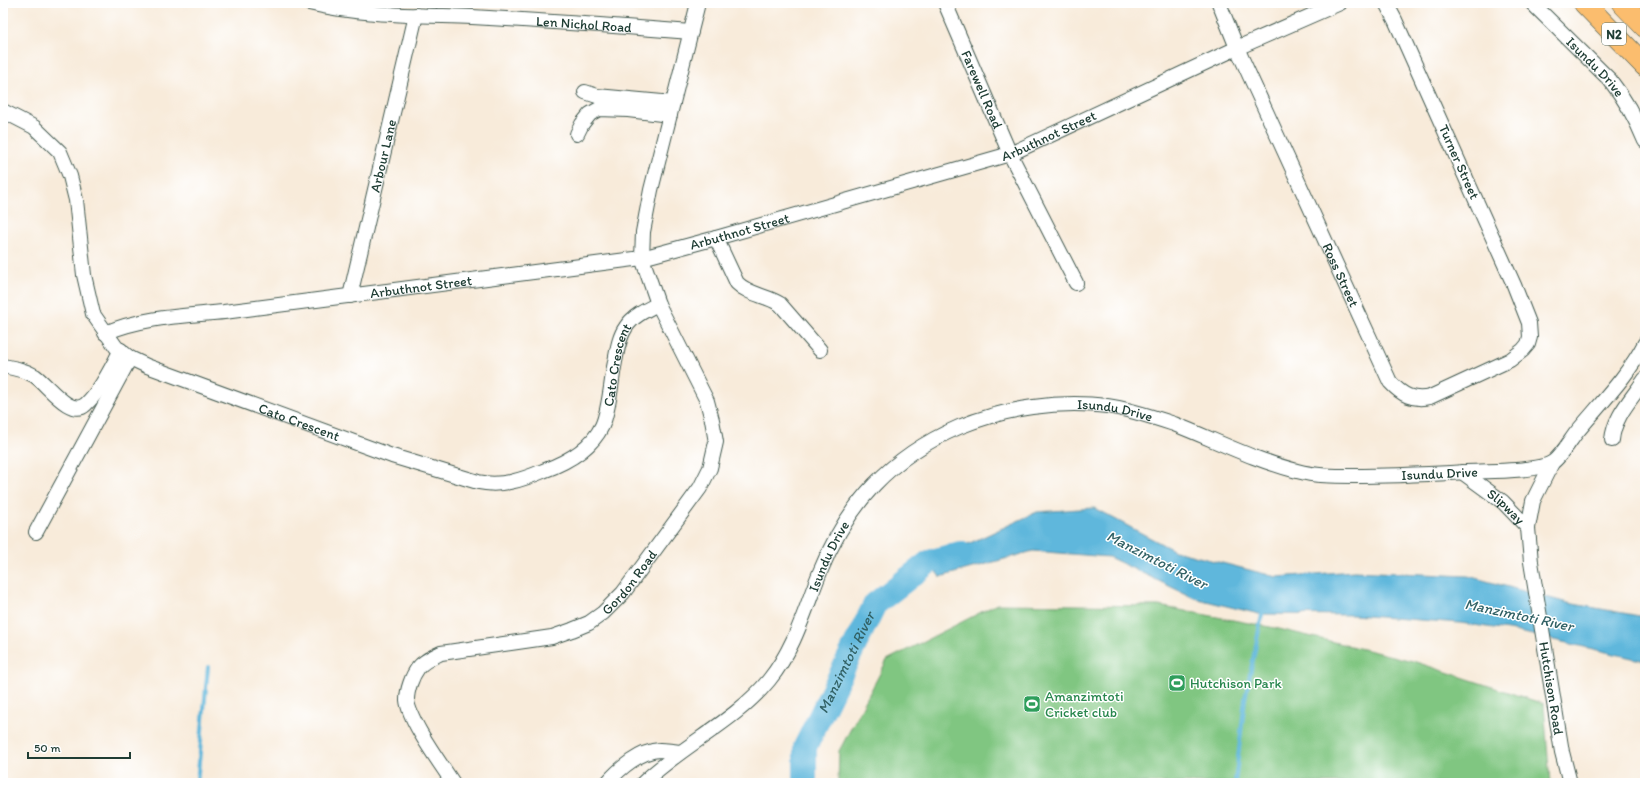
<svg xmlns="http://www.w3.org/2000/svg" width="1648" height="786" viewBox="0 0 1648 786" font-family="Itim,sans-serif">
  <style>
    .green { fill: #80c681; stroke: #50825a }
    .water { fill: #5eb7dc; stroke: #3e7a88 }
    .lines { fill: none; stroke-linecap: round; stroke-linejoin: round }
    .stream { stroke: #5eb7dc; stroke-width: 4 }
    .river { stroke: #5eb7dc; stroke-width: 24 }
    .minor-casing { stroke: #40574d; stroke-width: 16 }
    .highway-casing { stroke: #40574d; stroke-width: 22 }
    .minor { stroke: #fff; stroke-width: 14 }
    .highway { stroke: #fbbd6e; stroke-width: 21 }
    .labels { text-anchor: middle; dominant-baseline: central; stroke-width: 3; stroke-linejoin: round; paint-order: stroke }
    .shield { fill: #fff; stroke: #627771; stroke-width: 1 }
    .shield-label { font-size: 13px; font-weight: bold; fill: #1f3d34 }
    .street-label { font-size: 14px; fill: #1f3d34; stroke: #fff }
    .leisure-label { font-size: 14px; fill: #27864d; stroke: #fff; text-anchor: start }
    .water-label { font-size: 15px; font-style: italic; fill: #326266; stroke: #fff }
  </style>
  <rect width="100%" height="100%" fill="#fff"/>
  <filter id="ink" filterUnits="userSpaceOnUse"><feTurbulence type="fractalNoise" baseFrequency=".025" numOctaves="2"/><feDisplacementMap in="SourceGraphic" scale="8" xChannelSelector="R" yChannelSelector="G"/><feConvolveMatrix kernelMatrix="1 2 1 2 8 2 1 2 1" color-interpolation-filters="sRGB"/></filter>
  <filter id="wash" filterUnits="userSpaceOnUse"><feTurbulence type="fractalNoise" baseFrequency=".012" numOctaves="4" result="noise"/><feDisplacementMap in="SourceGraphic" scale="16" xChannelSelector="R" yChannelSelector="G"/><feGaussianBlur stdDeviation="0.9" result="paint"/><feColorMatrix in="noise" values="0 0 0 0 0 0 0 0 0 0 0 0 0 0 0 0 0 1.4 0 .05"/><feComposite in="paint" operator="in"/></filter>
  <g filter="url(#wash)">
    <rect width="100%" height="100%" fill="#f8ebda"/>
    <path class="green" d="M 997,604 L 1159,606 L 1275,628 L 1413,661 L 1544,704 L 1550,783 L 838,783 L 839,751 L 887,660 Z"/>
    <path class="water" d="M 1094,508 L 1175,551 L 1277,577 L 1354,571 L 1468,576 L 1568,603 L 1645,617 L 1645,661 L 1515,631 L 1460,623 L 1353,615 L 1259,614 L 1194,598 L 1109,557 L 1033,551 L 940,577 L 929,562 L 1037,512 Z"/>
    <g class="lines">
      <path class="stream" d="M 197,783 L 208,667
        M 1235,783 L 1245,699 L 1263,610"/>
      <path class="river" id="s1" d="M 805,783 L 805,747 L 875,604 L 929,562 L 960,553"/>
    </g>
  </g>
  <g filter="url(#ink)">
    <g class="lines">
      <defs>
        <g id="minor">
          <path id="s2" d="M 309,3 C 362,16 418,15 472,17 C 545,21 618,26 691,32"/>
          <path id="s3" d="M 945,3 L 1010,154 L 1076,283"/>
          <path id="s4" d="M 1219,3 L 1237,48 L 1390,382 C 1402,395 1413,401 1430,397 L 1510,360 L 1523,350 L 1528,344 L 1530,337 L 1529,323 L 1514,285 L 1395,20 L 1386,3"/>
          <path id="s5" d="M 1532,3 L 1610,80 C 1625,99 1636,119 1645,141"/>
          <path d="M 585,92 L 597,96 L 673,103"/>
          <path id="s6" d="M 3,111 L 34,127 L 60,152 L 70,176 L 76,200 L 84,275 L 93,314 L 116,347 L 130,358 L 147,366 L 392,456 L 478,482 C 501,487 522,480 543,471 C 565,463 591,449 602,426 C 609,411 611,384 614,367 C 617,353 618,338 626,327 C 633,316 646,310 658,304"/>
          <path d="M 577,134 L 582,124 L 590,114 L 599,109 L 628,110 L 670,115"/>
          <path d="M 716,238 L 737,283 C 749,295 766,295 780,304 L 820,350"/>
          <path id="s7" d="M 350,296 L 416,15"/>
          <path id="s8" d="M 105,333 C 142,317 184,316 224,312 L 642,258 L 716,238 L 1010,154 L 1237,48 L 1340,3"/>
          <path d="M 3,366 C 14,368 25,370 35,376 C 47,384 71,419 86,404 C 101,390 111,368 121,350"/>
          <path d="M 1612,440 C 1614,416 1632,399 1645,379"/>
          <path id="s9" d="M 1552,463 L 1533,501 L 1528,528 L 1531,562 L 1562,752 L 1570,783"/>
          <path id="s10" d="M 1462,472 L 1503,502 L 1528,528"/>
          <path d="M 36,532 L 130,358"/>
          <path id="s11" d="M 453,783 C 441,764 409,721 407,700 C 407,690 412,676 418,668 C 423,661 433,657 441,653 L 552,637 L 572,630 L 589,623 L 603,613 L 623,593 L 700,488 L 710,468 L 716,442 L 712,420 L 707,401 L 658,304 L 642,258 L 643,232 L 651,190 L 698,3"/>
          <path d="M 607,783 C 620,768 640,751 660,750 C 667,750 673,751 680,752"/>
          <path id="s12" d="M 643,783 C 682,745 735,722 769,680 C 795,648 805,609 820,572 C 848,503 890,457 959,427 C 1005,408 1058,400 1107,406 C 1129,409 1153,417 1174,424 C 1215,440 1254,460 1297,471 C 1315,476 1335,476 1353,476 C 1391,476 1428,474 1466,472 C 1485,471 1539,472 1553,462 C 1561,456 1570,441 1576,433 C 1600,404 1628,376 1645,343"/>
        </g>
        <path id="highway" d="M 1584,3 L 1645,66
          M 1622,3 L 1645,27"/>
      </defs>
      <use href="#minor" class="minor-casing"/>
      <use href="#highway" class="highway-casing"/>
      <use href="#minor" class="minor"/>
      <use href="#highway" class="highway"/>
    </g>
  </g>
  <defs>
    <symbol id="stadium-square" viewBox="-11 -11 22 22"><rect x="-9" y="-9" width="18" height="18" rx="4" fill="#2e9e5b" stroke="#fff"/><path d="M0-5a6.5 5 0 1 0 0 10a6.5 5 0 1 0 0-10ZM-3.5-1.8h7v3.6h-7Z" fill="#fff"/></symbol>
  </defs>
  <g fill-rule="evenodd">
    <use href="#stadium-square" x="1167" y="673" width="20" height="20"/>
    <use href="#stadium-square" x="1022" y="694" width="20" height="20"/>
  </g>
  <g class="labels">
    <rect class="shield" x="1602" y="23" width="24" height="22" rx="3"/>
    <g class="shield-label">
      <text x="1614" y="34">N2</text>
    </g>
    <g class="street-label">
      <text stroke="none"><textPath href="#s2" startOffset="276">Len Nichol Road</textPath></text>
      <text stroke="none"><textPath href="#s5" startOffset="90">Isundu Drive</textPath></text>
      <text stroke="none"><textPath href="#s3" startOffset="94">Farewell Road</textPath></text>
      <text stroke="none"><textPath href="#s8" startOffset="968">Arbuthnot Street</textPath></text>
      <text stroke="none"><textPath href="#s7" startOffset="144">Arbour Lane</textPath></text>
      <text transform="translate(1459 162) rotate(66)">Turner Street</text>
      <text stroke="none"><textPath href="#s8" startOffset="644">Arbuthnot Street</textPath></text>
      <text stroke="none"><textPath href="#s4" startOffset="298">Ross Street</textPath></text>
      <text stroke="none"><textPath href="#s8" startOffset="320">Arbuthnot Street</textPath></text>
      <text stroke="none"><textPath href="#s6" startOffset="871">Cato Crescent</textPath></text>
      <text stroke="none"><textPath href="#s12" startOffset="649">Isundu Drive</textPath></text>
      <text stroke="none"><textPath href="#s6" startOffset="476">Cato Crescent</textPath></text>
      <text stroke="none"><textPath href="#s12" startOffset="985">Isundu Drive</textPath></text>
      <text stroke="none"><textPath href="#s10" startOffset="56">Slipway</textPath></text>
      <text stroke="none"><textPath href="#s12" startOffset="301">Isundu Drive</textPath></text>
      <text stroke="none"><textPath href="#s11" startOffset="367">Gordon Road</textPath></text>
      <text stroke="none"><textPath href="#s9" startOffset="232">Hutchison Road</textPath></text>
    </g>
    <g class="leisure-label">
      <text x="1190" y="683">Hutchison Park</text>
      <text x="1045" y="696">Amanzimtoti<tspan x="1045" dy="16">Cricket club</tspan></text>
    </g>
    <g class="water-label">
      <text transform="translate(1157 560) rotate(27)">Manzimtoti River</text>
      <text transform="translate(1519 615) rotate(12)">Manzimtoti River</text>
      <text stroke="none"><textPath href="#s1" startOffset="130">Manzimtoti River</textPath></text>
    </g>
  </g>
  <rect width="1648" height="786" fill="none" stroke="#fff" stroke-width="16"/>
  <path d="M28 752v6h102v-6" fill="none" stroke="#1f3d34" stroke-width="2"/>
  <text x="34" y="752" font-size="12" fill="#1f3d34" stroke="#ffffff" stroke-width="3" paint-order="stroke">50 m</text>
</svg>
